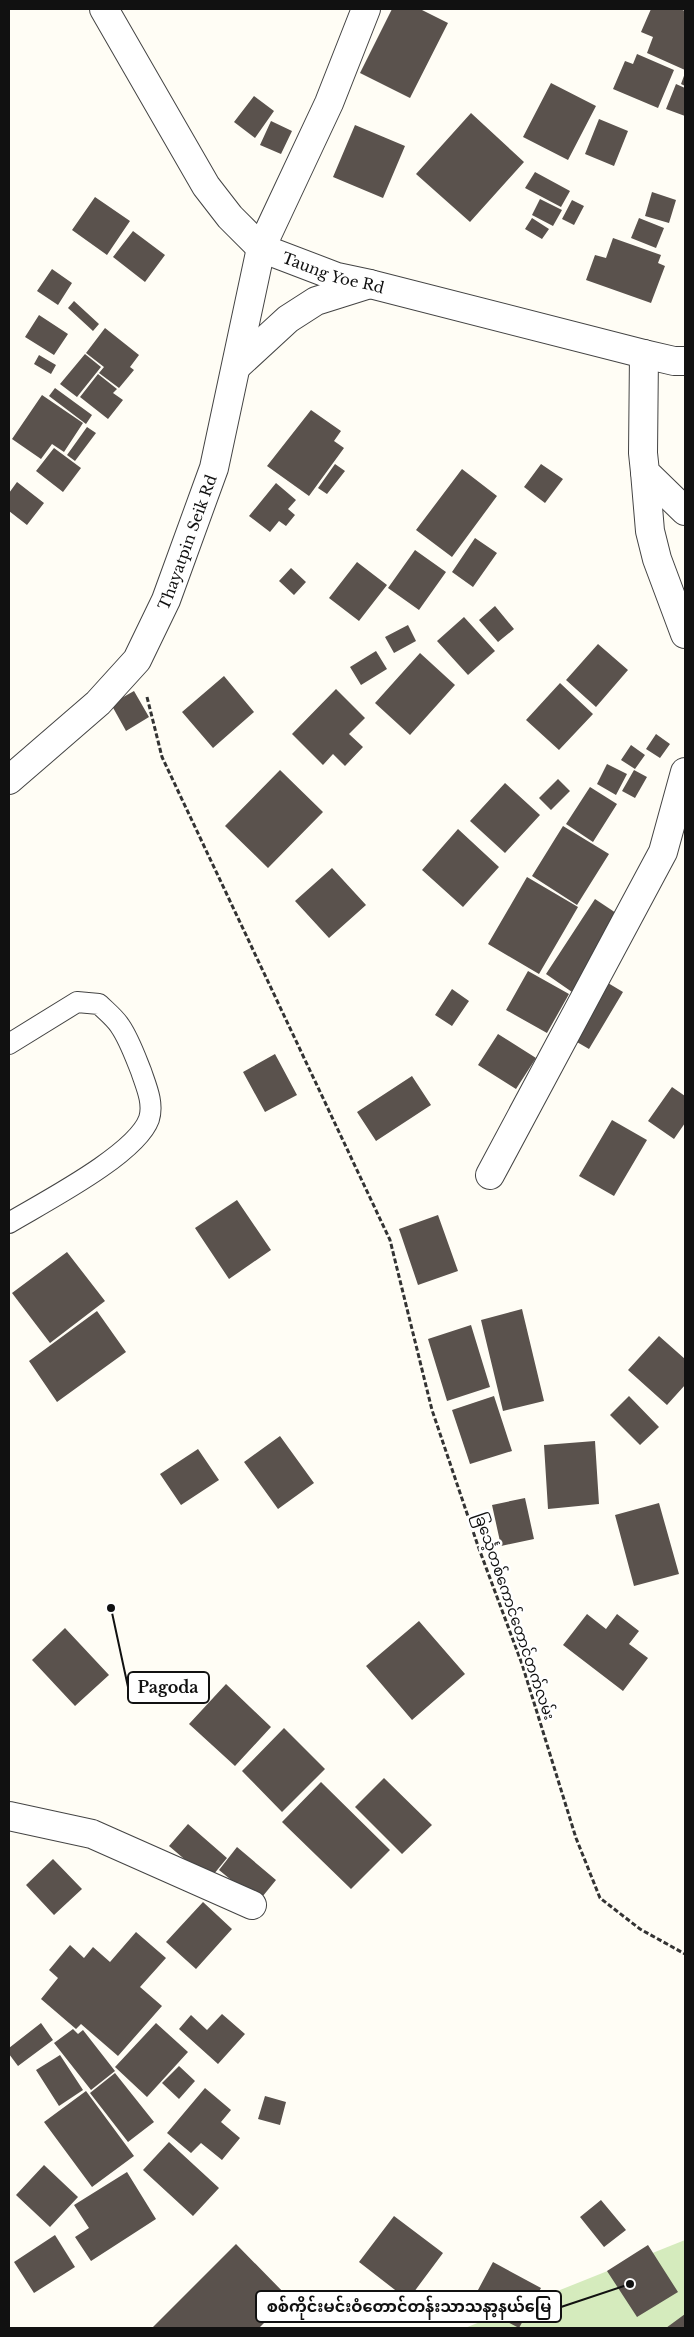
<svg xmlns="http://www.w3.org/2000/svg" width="694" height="2337" viewBox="0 0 694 2337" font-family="'Libre Baskerville','Noto Sans Myanmar',serif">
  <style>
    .green { fill: #d5ebbd }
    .building { fill: #5a524d }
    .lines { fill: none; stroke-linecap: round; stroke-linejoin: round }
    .service-casing { stroke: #444; stroke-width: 22 }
    .minor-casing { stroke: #444; stroke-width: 30 }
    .tertiary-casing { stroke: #444; stroke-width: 30 }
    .path { stroke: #333; stroke-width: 3; stroke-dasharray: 5 2.5; stroke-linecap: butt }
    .service { stroke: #fff; stroke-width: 20 }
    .minor { stroke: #fff; stroke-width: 28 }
    .tertiary { stroke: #fff; stroke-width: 28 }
    .labels { text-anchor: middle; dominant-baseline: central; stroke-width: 5; stroke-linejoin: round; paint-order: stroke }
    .street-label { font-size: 15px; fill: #111; stroke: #fff }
    .leader { fill: none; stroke: #111; stroke-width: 2 }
    .callout-dot { fill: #111; stroke: #fff; stroke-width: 2 }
    .callout { fill: #fff; stroke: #111; stroke-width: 2 }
    .callout-label { font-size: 16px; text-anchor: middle; font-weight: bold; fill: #111 }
  </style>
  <rect width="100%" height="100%" fill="#fffdf5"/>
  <path class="green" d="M 685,2240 L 685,2328 L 465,2328 Z"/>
  <path class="building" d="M 392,9 L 420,9 L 448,23 L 410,98 L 360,73 Z
    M 651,9 L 680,9 L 685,11 L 685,70 L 647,53 L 653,37 L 641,32 Z
    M 637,54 L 674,70 L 658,108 L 613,89 L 625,61 L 633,64 Z
    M 685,73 L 685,86 L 681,84 Z
    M 551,83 L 596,106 L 568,160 L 523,137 Z
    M 676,84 L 685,88 L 685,116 L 666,109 Z
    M 254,96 L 274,111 L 255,138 L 234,122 Z
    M 471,113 L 524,162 L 470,222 L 416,174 Z
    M 599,119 L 628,131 L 614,166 L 585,154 Z
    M 271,121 L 292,131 L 281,154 L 260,145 Z
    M 355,125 L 405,146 L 383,198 L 333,177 Z
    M 535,172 L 570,191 L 561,207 L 525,188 Z
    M 652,192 L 676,200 L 669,223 L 645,216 Z
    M 95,197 L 130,221 L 107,255 L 72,230 Z
    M 540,199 L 562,210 L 553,226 L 532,215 Z
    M 572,200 L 584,206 L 574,225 L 562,219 Z
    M 532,218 L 549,229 L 542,239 L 525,229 Z
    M 639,218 L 664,228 L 656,248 L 631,238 Z
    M 133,231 L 165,255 L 145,282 L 113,257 Z
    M 613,238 L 661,255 L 658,263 L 665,266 L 651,303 L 586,280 L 595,255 L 606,258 Z
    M 52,269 L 72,283 L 58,305 L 37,291 Z
    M 74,301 L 99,324 L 93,331 L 68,308 Z
    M 39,315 L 68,334 L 54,355 L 25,337 Z
    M 105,328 L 139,355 L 130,367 L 134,370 L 119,388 L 99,373 L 104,367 L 86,353 Z
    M 85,354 L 101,367 L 77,397 L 60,384 Z
    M 39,355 L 56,365 L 51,374 L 34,364 Z
    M 98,374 L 117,389 L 113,393 L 123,400 L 108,419 L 80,397 Z
    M 55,388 L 92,415 L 86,424 L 49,396 Z
    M 42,395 L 83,423 L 64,452 L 52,444 L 41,459 L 12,439 Z
    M 311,410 L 341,431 L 334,441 L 344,448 L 309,496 L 267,466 Z
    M 87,427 L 96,433 L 75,461 L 67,455 Z
    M 54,448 L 81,468 L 63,492 L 36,471 Z
    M 335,464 L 345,471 L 327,494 L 318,488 Z
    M 541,464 L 563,479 L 545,503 L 524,487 Z
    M 462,469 L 497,496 L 452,557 L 416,530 Z
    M 17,482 L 44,503 L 27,525 L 9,511 L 9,493 Z
    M 276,483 L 296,500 L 288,509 L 295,515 L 286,526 L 279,521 L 270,532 L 249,516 Z
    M 475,538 L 497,553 L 473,587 L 452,572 Z
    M 415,550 L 446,572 L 419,610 L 388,588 Z
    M 357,562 L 387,585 L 359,621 L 329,598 Z
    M 291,568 L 306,582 L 294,595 L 279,581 Z
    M 495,606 L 514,629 L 498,642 L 479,620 Z
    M 464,617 L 495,651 L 468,675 L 437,641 Z
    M 408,625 L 416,641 L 394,653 L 385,637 Z
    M 598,644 L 628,670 L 596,707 L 566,680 Z
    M 376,651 L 387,669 L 361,685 L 350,667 Z
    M 420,653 L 455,685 L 410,735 L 375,703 Z
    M 224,676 L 254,712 L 213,748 L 182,712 Z
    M 560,683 L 593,714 L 559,750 L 526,720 Z
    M 336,689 L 365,718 L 349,734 L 363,747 L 345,766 L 333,754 L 323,765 L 292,734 Z
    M 134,691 L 149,717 L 126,731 L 111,704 Z
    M 656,734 L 670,744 L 660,758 L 646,749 Z
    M 631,745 L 645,755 L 635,769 L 621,760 Z
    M 607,764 L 627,774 L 616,795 L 597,784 Z
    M 280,770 L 323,812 L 268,868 L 225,826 Z
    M 634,770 L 647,777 L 635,798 L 622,791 Z
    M 558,779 L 570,791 L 551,810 L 539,798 Z
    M 505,783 L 540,815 L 505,853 L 470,821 Z
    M 590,787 L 617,804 L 593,842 L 566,824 Z
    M 563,826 L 609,854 L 577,905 L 532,876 Z
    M 458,829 L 499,867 L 463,907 L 422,870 Z
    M 332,868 L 366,905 L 329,938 L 295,901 Z
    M 527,877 L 578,907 L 539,974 L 488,944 Z
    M 595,899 L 622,917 L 572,992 L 546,974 Z
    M 528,971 L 569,994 L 547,1033 L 506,1010 Z
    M 603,980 L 623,992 L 589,1049 L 570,1038 Z
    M 452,989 L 469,1001 L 452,1026 L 435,1015 Z
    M 498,1034 L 536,1058 L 516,1089 L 478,1065 Z
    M 275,1054 L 297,1095 L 265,1112 L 243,1072 Z
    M 412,1076 L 431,1105 L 376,1141 L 357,1112 Z
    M 672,1087 L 685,1096 L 685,1123 L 674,1139 L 648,1121 Z
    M 612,1120 L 647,1140 L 614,1196 L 579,1176 Z
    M 237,1200 L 271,1250 L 229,1279 L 195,1228 Z
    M 438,1215 L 458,1271 L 418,1285 L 399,1229 Z
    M 67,1252 L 105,1301 L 50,1343 L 12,1293 Z
    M 522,1309 L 544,1401 L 503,1411 L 481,1320 Z
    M 97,1311 L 126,1352 L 57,1402 L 29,1361 Z
    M 471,1325 L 490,1387 L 447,1401 L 428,1339 Z
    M 659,1336 L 685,1359 L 685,1385 L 667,1405 L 628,1370 Z
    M 494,1396 L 512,1451 L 470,1464 L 452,1410 Z
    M 629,1396 L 659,1427 L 640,1445 L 610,1415 Z
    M 280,1436 L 314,1483 L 278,1509 L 244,1462 Z
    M 595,1441 L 599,1504 L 548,1509 L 544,1445 Z
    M 198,1449 L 219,1480 L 181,1505 L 160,1474 Z
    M 525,1498 L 534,1539 L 501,1546 L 492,1505 Z
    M 659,1503 L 679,1574 L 634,1586 L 615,1515 Z
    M 587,1614 L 606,1629 L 617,1614 L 639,1631 L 629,1644 L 648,1658 L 623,1691 L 563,1645 Z
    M 419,1621 L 465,1674 L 412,1720 L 366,1666 Z
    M 65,1628 L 109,1675 L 75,1706 L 32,1660 Z
    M 226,1684 L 271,1727 L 235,1766 L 189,1724 Z
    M 284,1728 L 325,1769 L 282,1812 L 242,1771 Z
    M 384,1778 L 432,1825 L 402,1854 L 355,1807 Z
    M 321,1782 L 390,1850 L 351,1889 L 282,1822 Z
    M 188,1824 L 227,1858 L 209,1880 L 169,1846 Z
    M 237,1847 L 276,1880 L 258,1902 L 219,1870 Z
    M 53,1859 L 82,1889 L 54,1915 L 26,1885 Z
    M 203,1902 L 232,1929 L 196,1969 L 166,1942 Z
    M 136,1932 L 166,1958 L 140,1987 L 162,2006 L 118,2056 L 81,2024 L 76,2029 L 41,1999 L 58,1978 L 49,1970 L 70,1945 L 84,1958 L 93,1947 L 110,1962 Z
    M 222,2014 L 245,2034 L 218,2064 L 179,2029 L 191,2015 L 207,2030 Z
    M 41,2023 L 53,2040 L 18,2066 L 9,2054 L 9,2048 Z
    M 156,2023 L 188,2052 L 147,2097 L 115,2067 Z
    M 73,2029 L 78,2034 L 83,2030 L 115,2071 L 91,2090 L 54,2043 Z
    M 60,2055 L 83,2090 L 59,2106 L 36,2070 Z
    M 179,2066 L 195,2081 L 179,2099 L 162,2083 Z
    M 115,2073 L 154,2122 L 128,2142 L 90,2093 Z
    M 205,2088 L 231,2110 L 221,2122 L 240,2138 L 222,2160 L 201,2143 L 191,2153 L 167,2133 Z
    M 86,2091 L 134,2156 L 92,2187 L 44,2122 Z
    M 265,2096 L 286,2102 L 280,2125 L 258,2119 Z
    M 169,2142 L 219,2188 L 193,2216 L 143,2170 Z
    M 44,2165 L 78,2197 L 50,2227 L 16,2195 Z
    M 127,2172 L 156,2219 L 91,2261 L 75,2237 L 89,2228 L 74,2205 Z
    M 601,2200 L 626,2230 L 604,2247 L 580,2217 Z
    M 394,2216 L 443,2253 L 408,2300 L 359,2262 Z
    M 55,2235 L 75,2267 L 34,2293 L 14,2262 Z
    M 236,2244 L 289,2298 L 259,2328 L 152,2328 Z
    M 648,2245 L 678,2292 L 637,2317 L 607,2271 Z
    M 493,2262 L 541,2288 L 519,2328 L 471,2303 Z
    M 685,2314 L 685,2328 L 666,2328 Z"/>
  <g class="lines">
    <defs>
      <path id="service" d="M 9,1044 L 77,1002 L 99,1004 C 106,1011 115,1018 120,1026 C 129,1039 135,1056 141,1071 C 146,1086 154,1103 149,1119 C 136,1155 42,1203 9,1223"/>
      <g id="minor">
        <path id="s1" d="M 104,9 L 206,186 L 230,217 L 261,248 L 337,277 L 370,284 L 644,354 L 674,361 L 685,361"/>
        <path d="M 261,248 L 329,103 L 366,9"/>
        <path d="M 644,354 L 643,453 L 645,472 L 685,511"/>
        <path d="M 645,472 L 650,531 L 657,559 L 685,634"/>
        <path d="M 490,1175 L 663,852 L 685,772"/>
        <path d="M 9,1816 L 92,1834 L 252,1905"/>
      </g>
      <g id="tertiary">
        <path d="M 238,365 L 288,319 L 316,301 L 370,284"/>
        <path id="s2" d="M 9,780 L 98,703 L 137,660 L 166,600 L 214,468 L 261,248"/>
      </g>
    </defs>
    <use href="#service" class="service-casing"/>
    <use href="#minor" class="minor-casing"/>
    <use href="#tertiary" class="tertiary-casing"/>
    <path class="path" d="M 147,697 L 162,757 L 390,1240 L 432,1410 L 478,1546 L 522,1664 L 576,1838 L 600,1898 L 640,1929 L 685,1954"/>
    <use href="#service" class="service"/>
    <use href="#minor" class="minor"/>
    <use href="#tertiary" class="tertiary"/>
  </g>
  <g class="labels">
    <g class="street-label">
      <text stroke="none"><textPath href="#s1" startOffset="364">Taung Yoe Rd</textPath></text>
      <text stroke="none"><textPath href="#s2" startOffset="304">Thayatpin Seik Rd</textPath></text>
      <text transform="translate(515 1616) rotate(71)">ခြင်္သေ့တစ်ကောင်တောင်တက်လမ်း</text>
    </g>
  </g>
  <path class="leader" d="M111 1608L128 1687M630 2284L561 2307"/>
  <g class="callout-dot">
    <circle cx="111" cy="1608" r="5"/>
    <circle cx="630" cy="2284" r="5"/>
  </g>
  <g class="callout">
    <rect x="128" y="1672" width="81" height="31" rx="5"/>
    <rect x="256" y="2291" width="305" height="31" rx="5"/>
  </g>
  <g class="callout-label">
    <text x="168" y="1693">Pagoda</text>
    <text x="409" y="2312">စစ်ကိုင်းမင်းဝံတောင်တန်းသာသနာ့နယ်မြေ</text>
  </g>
  <rect width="694" height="2337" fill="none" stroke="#111111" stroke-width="20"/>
</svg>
